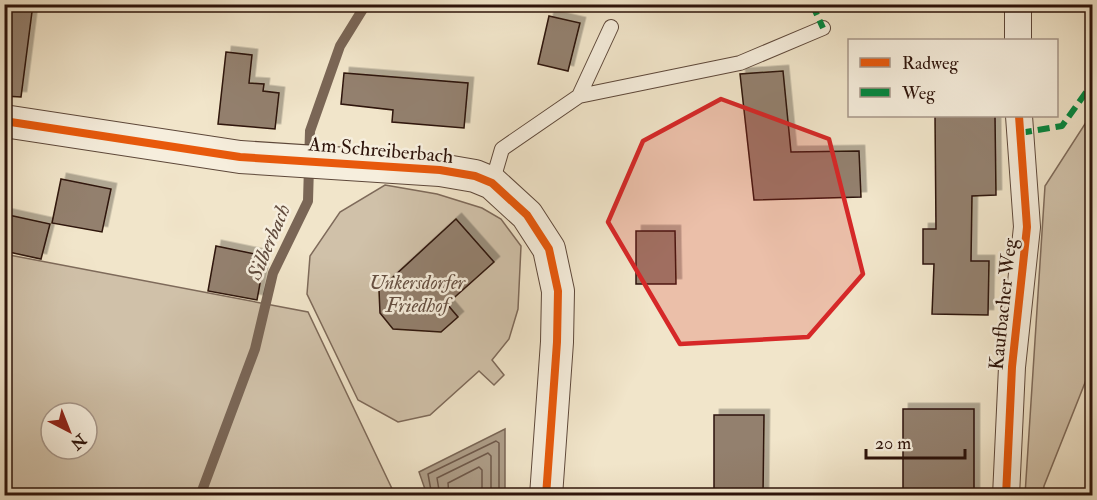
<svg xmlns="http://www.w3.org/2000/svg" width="1097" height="500" viewBox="0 0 1097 500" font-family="'IM FELL Double Pica',serif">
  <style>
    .green { fill: #d0c1a9; stroke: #7e6a5a; stroke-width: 1.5; fill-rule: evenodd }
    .water { fill: #ae9e89; stroke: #7a6656; stroke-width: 1.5 }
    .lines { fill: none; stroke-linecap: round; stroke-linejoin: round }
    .shore { stroke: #6e584a; stroke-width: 1.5 }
    .stream { stroke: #7a6656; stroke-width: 10 }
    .building { fill: #93806e; stroke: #2d130a; stroke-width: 1.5; filter: url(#shadow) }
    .service-casing { stroke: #5e483a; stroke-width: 16 }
    .minor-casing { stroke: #5e483a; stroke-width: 28 }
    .tertiary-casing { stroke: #5e483a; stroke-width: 34 }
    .service { stroke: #f6eedd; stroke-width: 14 }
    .minor { stroke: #f6eedd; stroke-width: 26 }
    .tertiary { stroke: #f6eedd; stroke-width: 32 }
    .quiet { stroke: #00873e; stroke-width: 6; stroke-dasharray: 12 6; stroke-linecap: butt }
    .cycleway-casing { stroke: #f6eedd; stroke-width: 11 }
    .cycleway { stroke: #e8590c; stroke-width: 8 }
    .marked { fill: #d62828; fill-opacity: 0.2; stroke: #d62828; stroke-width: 4.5; stroke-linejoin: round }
    .labels { text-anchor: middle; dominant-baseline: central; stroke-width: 5; stroke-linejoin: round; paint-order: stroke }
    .street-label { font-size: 20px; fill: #2d130a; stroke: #f6eedd }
    .park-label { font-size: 20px; font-style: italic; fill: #665042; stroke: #f6eedd }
    .water-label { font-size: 21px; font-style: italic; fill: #614b3d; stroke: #f6eedd }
  </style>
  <defs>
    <filter id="shadow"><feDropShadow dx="5.5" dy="-5.5" stdDeviation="0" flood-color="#0004"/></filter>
  </defs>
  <rect width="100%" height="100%" fill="#f1e5ca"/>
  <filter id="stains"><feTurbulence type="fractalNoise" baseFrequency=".00333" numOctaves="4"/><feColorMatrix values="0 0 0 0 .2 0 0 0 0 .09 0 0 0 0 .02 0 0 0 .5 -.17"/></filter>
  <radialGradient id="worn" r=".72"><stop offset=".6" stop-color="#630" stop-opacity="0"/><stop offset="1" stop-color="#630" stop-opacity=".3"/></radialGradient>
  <path class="green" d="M 1092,113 L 1092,365 L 1044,486 L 1043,495 L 1025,495 L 1045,186 Z
    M 385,185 L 437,194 L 482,208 L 501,219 L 521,246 L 518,309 L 509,339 L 492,360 L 504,375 L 494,385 L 479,371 L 430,415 L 398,422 L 358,400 L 307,294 L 310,256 L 340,212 Z
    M 4,254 L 308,312 L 395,495 L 5,495 ZM 51,413 L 87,413 L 87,449 L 51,449 Z"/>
  <path class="water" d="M 505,429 L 505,495 L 427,495 L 419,472 Z"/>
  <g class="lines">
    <path class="shore" d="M 432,496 L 428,474 L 496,441 L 499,443 L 499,496
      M 440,496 L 437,478 L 488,453 L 491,456 L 491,496
      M 449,496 L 448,483 L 479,467 L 482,470 L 482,496"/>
    <path class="stream" d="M 200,496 L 255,349 L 273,273 L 308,201 L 310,131 L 340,46 L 366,4"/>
  </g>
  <path class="building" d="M 4,4 L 33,4 L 21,97 L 4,96 Z
    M 549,16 L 580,23 L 568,71 L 538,64 Z
    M 226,52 L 252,55 L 249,83 L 264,84 L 263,91 L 279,93 L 275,129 L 218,124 Z
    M 783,71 L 791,152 L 859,151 L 861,197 L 754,200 L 740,74 Z
    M 344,73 L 468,83 L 464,128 L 392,122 L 393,110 L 341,104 Z
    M 935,116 L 995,116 L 996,195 L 972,196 L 971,261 L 989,261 L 988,315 L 932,314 L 934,264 L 923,264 L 923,229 L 936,229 Z
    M 61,179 L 111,189 L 102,232 L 52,223 Z
    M 4,214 L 50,224 L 41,259 L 4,251 Z
    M 456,219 L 494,262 L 447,304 L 458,317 L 441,332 L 393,329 L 380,313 L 379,290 Z
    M 636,231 L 675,231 L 676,284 L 636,284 Z
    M 216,246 L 265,256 L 257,300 L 208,291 Z
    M 903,409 L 974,409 L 974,495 L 903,495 Z
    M 714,415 L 764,415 L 763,495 L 714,495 Z"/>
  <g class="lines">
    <defs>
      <path id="service" d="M 579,96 L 740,63 L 823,28
        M 492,183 L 502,149 L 579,96 L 611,27"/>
      <path id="minor" d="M 1018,4 L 1018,40
        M 1006,496 L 1012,367 L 1027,227 L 1019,116"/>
      <path id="tertiary" d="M 4,121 L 240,157 L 440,170 L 475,176 L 492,183 L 527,215 L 549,249 L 558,291 L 557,342 L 546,496"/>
    </defs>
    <use href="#service" class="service-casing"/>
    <use href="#minor" class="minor-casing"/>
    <use href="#tertiary" class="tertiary-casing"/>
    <use href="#service" class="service"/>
    <use href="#minor" class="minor"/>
    <use href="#tertiary" class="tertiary"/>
    <path class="quiet" d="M 812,4 L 823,28
      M 1020,133 L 1062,126 L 1092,84"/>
    <defs>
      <path id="cycleway" d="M 4,121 L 240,157 L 440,170 L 475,176 L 492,183 L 527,215 L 549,249 L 558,291 L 557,342 L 546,496
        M 1006,496 L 1012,367 L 1027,227 L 1019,116"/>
    </defs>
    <use href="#cycleway" class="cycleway-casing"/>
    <use href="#cycleway" class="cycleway"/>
  </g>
  <path class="marked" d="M 721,99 L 829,139 L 863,274 L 808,337 L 680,344 L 608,222 L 643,141 Z"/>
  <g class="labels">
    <g class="street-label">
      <text transform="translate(381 150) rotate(5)">Am Schreiberbach</text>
      <text transform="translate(1003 304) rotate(-84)">Kaufbacher Weg</text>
    </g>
    <g class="park-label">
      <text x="417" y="282">Unkersdorfer<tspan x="417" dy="23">Friedhof</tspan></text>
    </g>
    <g class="water-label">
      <text transform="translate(269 242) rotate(-67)">Silberbach</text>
    </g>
  </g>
  <rect width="1097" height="500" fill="none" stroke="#f1e5ca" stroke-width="24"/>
  <rect x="6" y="6" width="1085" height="488" fill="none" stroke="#2d130a" stroke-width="3"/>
  <rect x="12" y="12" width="1073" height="476" fill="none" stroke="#2d130a" stroke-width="1.5"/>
  <rect x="848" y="39" width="210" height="78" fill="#f6eedd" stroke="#a69689" stroke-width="1.5"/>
  <rect x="860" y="58" width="30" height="9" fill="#e8590c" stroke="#a69689" stroke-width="1.5"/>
  <text x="902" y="69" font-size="18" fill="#2d130a">Radweg</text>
  <rect x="860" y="88" width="30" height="9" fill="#00873e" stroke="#a69689" stroke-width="1.5"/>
  <text x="902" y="99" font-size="18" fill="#2d130a">Weg</text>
  <g transform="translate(69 431) rotate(138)"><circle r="28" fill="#f6eedd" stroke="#a69689" stroke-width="1.5"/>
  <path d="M0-4.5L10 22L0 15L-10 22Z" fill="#8f2418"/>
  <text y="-9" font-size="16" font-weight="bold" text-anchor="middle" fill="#2d130a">N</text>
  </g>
  <path d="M866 449v9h99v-9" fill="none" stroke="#2d130a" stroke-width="3"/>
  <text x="875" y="449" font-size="18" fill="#2d130a" stroke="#f6eedd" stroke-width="4.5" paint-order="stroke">20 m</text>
  <rect width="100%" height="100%" filter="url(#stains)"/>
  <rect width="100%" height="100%" fill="url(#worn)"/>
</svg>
